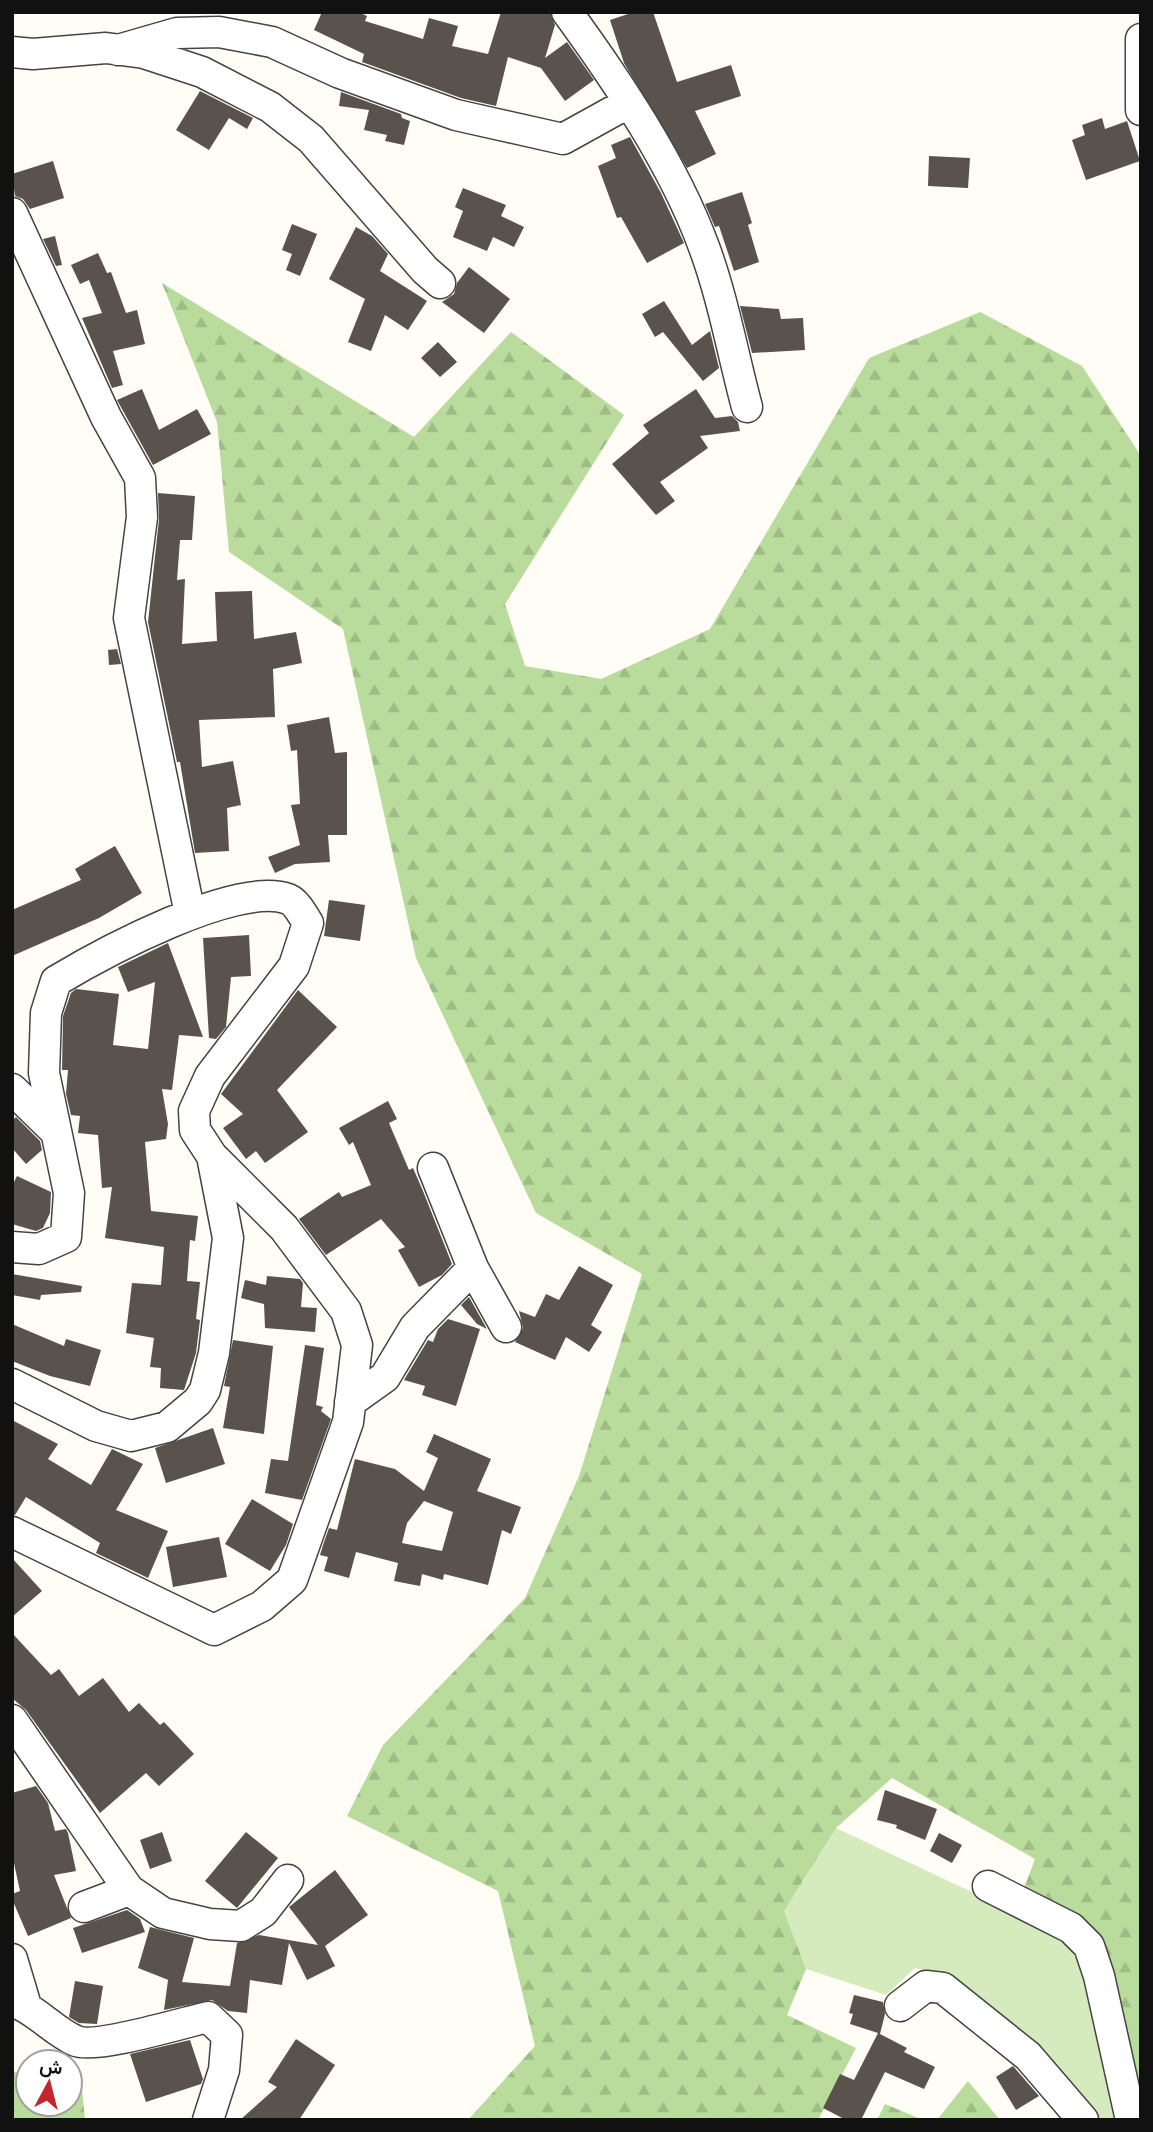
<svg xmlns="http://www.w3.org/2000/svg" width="1153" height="2132" viewBox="0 0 1153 2132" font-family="'IBM Plex Serif',Vazirmatn,serif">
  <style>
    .grass { fill: #d5ebbd }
    .forest { fill: url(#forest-firs) }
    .building { fill: #5a524d; fill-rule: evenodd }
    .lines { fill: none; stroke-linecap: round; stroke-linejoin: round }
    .minor-casing { stroke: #444; stroke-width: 33 }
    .minor { stroke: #fff; stroke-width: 30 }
  </style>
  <defs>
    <pattern id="forest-firs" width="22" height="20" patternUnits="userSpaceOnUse" patternTransform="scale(1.75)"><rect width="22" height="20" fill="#b9dc9c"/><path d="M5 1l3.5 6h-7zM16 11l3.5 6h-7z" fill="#9ebc85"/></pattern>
  </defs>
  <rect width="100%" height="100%" fill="#fffdf5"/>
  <path class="grass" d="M 836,1828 L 1048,1928 L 1069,1941 L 1080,1960 L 1124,2120 L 1093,2120 L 943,1974 L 915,1968 L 886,1995 L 806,1969 L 784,1911 Z"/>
  <path class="forest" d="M 162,283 L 414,437 L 511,332 L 624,415 L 505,604 L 525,666 L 601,679 L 710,629 L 869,358 L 980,312 L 1082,366 L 1141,456 L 1141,2120 L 1105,1960 L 1023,1891 L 1035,1859 L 892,1778 L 836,1828 L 784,1911 L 806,1969 L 787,2015 L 856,2048 L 818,2120 L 468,2120 L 535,2046 L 498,1891 L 347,1816 L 383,1745 L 525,1598 L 579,1476 L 642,1274 L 536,1213 L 416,958 L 343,629 L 229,552 L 217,422 Z
    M 12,2071 L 28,2075 L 28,2104 L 70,2104 L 70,2085 L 82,2089 L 85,2120 L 12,2120 Z
    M 968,2081 L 1000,2120 L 937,2120 Z
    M 885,2104 L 923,2120 L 877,2120 Z"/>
  <path class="building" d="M 322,12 L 358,12 L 367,16 L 365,21 L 423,39 L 429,18 L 458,26 L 452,46 L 488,54 L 501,12 L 550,12 L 555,25 L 545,58 L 567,42 L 594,80 L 565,101 L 541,68 L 508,57 L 496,106 L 461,98 L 362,62 L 364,54 L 314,30 Z
    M 634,12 L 653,12 L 677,82 L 731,65 L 741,96 L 695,111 L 716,154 L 687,168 L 624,63 L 610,20 Z
    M 200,91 L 253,118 L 247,129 L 229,118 L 209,150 L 176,130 Z
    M 341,92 L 401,114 L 402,118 L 410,121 L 404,145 L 385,141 L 387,135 L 364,130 L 369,110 L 339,106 Z
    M 1102,118 L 1105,129 L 1127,121 L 1140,161 L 1086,180 L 1072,140 L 1085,135 L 1082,125 Z
    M 630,137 L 661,193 L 684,243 L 647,263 L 621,217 L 617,218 L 598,166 L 616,158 L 611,145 Z
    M 929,156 L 970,158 L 968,188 L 928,186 Z
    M 53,161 L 64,198 L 30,209 L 23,199 L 15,196 L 12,174 Z
    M 463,188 L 506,205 L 501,216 L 524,227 L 514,247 L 493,237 L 487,251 L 453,237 L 463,211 L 455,207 Z
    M 742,192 L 752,223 L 748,225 L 759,262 L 734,271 L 719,226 L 715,227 L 705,204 Z
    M 292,224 L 317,234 L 300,276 L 286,270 L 292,254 L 282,250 Z
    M 356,227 L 372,236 L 388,254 L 380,271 L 427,301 L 408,330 L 385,315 L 371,351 L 348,342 L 365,299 L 329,279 Z
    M 55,236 L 62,265 L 56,266 L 43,239 Z
    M 98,253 L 107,273 L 111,272 L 126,313 L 137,310 L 145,344 L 113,351 L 123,385 L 112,388 L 82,318 L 102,313 L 89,280 L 80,284 L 71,265 Z
    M 469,267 L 510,299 L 484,333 L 442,302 L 454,294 L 457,283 Z
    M 664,301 L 692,345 L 710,331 L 719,368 L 703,381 L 663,332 L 655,337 L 642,314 Z
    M 740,306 L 779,309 L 781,319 L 803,318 L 805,350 L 752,353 Z
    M 438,342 L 457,362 L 440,377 L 421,358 Z
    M 142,389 L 159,430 L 197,409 L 211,434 L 153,465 L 117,400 Z
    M 696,389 L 715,418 L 732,416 L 738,422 L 740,431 L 700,436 L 708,448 L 660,482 L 675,501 L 656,515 L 612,464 L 649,433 L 643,425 Z
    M 158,493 L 195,496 L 192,540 L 180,540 L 177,580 L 185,579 L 182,644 L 217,641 L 215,592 L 252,591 L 254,639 L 296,632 L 302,663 L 273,669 L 275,717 L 199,720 L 202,767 L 233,761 L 241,805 L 227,808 L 229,851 L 195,853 L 180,762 L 177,762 L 148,622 L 159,519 Z
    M 117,649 L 121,664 L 109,665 L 108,650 Z
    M 329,717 L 335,753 L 347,752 L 347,835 L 328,835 L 330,862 L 295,864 L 275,873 L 268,857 L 300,845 L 291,805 L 300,804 L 297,750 L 291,751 L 287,725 Z
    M 115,846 L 142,893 L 99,918 L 12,956 L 12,910 L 81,880 L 75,869 Z
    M 329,900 L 365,905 L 360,941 L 324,936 Z
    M 249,935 L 251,976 L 231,977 L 226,1027 L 216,1039 L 209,1038 L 203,938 Z
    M 168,943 L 203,1037 L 179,1035 L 172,1090 L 162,1089 L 168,1124 L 166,1139 L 145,1142 L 151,1211 L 198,1216 L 195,1241 L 190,1240 L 187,1281 L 200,1282 L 196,1319 L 200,1320 L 196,1353 L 184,1390 L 160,1388 L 161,1368 L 150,1367 L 154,1338 L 126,1333 L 132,1283 L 161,1285 L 164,1247 L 105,1238 L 112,1187 L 102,1188 L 98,1135 L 78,1133 L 80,1116 L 71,1115 L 66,1094 L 68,1070 L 62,1070 L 63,1016 L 71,993 L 76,989 L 119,994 L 113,1045 L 148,1049 L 155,982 L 128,992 L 118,967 Z
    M 298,990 L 337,1027 L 277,1090 L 308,1132 L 265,1163 L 256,1151 L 246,1159 L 223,1128 L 243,1114 L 221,1094 Z
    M 388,1101 L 397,1119 L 389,1123 L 409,1170 L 413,1168 L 423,1191 L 452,1264 L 442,1275 L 419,1287 L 398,1250 L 405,1247 L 381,1219 L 326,1255 L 299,1219 L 339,1192 L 342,1197 L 371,1185 L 353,1142 L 349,1145 L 339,1128 Z
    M 16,1117 L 40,1141 L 42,1150 L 26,1164 L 12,1148 L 12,1121 Z
    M 17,1176 L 51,1192 L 50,1213 L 43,1228 L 36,1231 L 12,1224 L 12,1186 Z
    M 579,1266 L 613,1285 L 591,1325 L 602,1332 L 589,1352 L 566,1337 L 555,1360 L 515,1342 L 523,1328 L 519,1311 L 535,1317 L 546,1294 L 559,1300 Z
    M 12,1274 L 82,1286 L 81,1292 L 41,1295 L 40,1300 L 12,1295 Z
    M 267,1276 L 300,1279 L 303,1283 L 301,1307 L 317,1308 L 315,1332 L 265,1328 L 264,1304 L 241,1298 L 245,1280 L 266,1285 Z
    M 469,1297 L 487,1329 L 477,1324 L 461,1305 Z
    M 448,1319 L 480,1329 L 456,1406 L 422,1395 L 425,1386 L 404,1380 L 428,1340 L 433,1342 L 438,1329 Z
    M 12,1324 L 64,1346 L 66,1339 L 101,1350 L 90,1386 L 50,1376 L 12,1361 Z
    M 233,1340 L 273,1346 L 264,1434 L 223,1428 L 230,1387 L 224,1386 Z
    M 305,1345 L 324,1348 L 316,1405 L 323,1407 L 321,1411 L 331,1419 L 302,1500 L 265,1493 L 271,1459 L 288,1461 Z
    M 12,1420 L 58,1444 L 48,1459 L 91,1485 L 112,1449 L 143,1464 L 116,1510 L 168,1531 L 148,1578 L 96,1553 L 100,1543 L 26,1497 L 15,1515 L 12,1515 Z
    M 213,1428 L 225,1464 L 166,1483 L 155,1448 Z
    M 434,1434 L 491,1459 L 477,1491 L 521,1507 L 511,1534 L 502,1530 L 488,1585 L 444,1574 L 443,1580 L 422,1574 L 420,1586 L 394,1581 L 398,1563 L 356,1552 L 349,1578 L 324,1571 L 328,1557 L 320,1555 L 323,1545 L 329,1528 L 337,1530 L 355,1459 L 395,1469 L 424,1491 L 438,1458 L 426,1452 ZM 424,1501 L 453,1512 L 442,1551 L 402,1543 L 407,1523 Z
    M 252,1499 L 293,1524 L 286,1545 L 270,1571 L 225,1544 Z
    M 219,1537 L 227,1577 L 173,1587 L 166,1547 Z
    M 12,1558 L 42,1591 L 12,1617 Z
    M 12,1633 L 51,1675 L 59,1669 L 79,1696 L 103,1678 L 129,1712 L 139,1703 L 160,1725 L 164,1722 L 194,1754 L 159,1786 L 146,1773 L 100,1813 L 26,1710 L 12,1698 Z
    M 36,1786 L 48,1803 L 55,1831 L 66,1829 L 68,1833 L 76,1871 L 54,1875 L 71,1918 L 28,1936 L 12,1899 L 12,1894 L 20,1891 L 12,1854 L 12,1793 Z
    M 885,1790 L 937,1809 L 925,1840 L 896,1828 L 897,1825 L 877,1820 Z
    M 162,1832 L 172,1861 L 150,1869 L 140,1840 Z
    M 246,1832 L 278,1858 L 237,1908 L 205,1881 Z
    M 939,1833 L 962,1845 L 952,1863 L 930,1851 Z
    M 335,1870 L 368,1915 L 325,1946 L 335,1966 L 307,1980 L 289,1943 L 282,1985 L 250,1980 L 247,2013 L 228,2011 L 212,2000 L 164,2010 L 168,1980 L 171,1981 L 138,1968 L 150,1927 L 194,1938 L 182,1982 L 230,1986 L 237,1943 L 259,1935 L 318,1945 L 289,1907 Z
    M 127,1910 L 140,1919 L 145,1932 L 82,1953 L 73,1928 Z
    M 75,1981 L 103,1986 L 97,2024 L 79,2023 L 69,2017 Z
    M 854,1995 L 883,2002 L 885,2014 L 880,2034 L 907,2048 L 904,2052 L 935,2067 L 924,2089 L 885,2072 L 861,2120 L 846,2120 L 823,2108 L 840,2074 L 854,2080 L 878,2033 L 850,2024 L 853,2014 L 849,2013 Z
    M 296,2039 L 335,2065 L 299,2120 L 240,2120 L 277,2087 L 268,2082 Z
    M 190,2040 L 203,2079 L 201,2084 L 146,2102 L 130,2054 Z
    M 1013,2066 L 1039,2096 L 1016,2110 L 996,2077 Z"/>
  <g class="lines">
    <defs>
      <path id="minor" d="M 567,12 C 618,82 674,165 704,247 C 723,298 733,355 747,407
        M 1141,39 L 1141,110
        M 118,50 L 177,33 L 219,32 L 272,42 L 340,73 L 456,115 L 563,139 L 628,103
        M 12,52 L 33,54 L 106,48 L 144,53 L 202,72 L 270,107 L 311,139 L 425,270 L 440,283
        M 12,213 L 106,417 L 140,478 L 142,517 L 129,618 L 190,914
        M 12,1089 L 55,1131
        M 12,1247 L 39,1249 L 66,1237 L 69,1193 L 44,1073 L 46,1013 L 56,981 C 101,954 237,880 288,899 C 296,902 303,915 308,923 L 294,966 L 210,1076 L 194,1111 L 195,1130 L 212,1156 L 284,1228 L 346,1311 L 357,1345 L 348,1422 L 292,1580 L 262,1606 L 214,1630 L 12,1532
        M 473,1268 L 506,1327
        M 12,1384 L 96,1426 L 131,1436 L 167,1427 L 198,1401 L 205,1390 L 214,1353 L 228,1238 L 212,1156
        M 350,1402 L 385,1377 L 415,1327 L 473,1268 L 433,1168
        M 12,1720 L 129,1890 L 163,1913 L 210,1924 L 241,1926 L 263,1912 L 288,1880
        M 988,1886 L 1071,1928 L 1089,1946 L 1099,1976 L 1131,2120
        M 84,1907 L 129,1890
        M 12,1959 L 26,2006
        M 12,2001 C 36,2009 53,2031 76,2041 C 96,2049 182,2023 208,2017 L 227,2035 L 224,2070 L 208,2120
        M 900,2006 L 926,1986 L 943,1988 L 1028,2056 L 1083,2120"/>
    </defs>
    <use href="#minor" class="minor-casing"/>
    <use href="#minor" class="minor"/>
  </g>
  <rect width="1153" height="2132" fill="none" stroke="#111111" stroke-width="28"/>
  <g transform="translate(49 2083) rotate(7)"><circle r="33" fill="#ffffff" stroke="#a0a0a0" stroke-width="2"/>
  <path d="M0-5L12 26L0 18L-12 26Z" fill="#c4262e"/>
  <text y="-10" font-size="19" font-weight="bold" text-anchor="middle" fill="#111111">ش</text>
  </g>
</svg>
